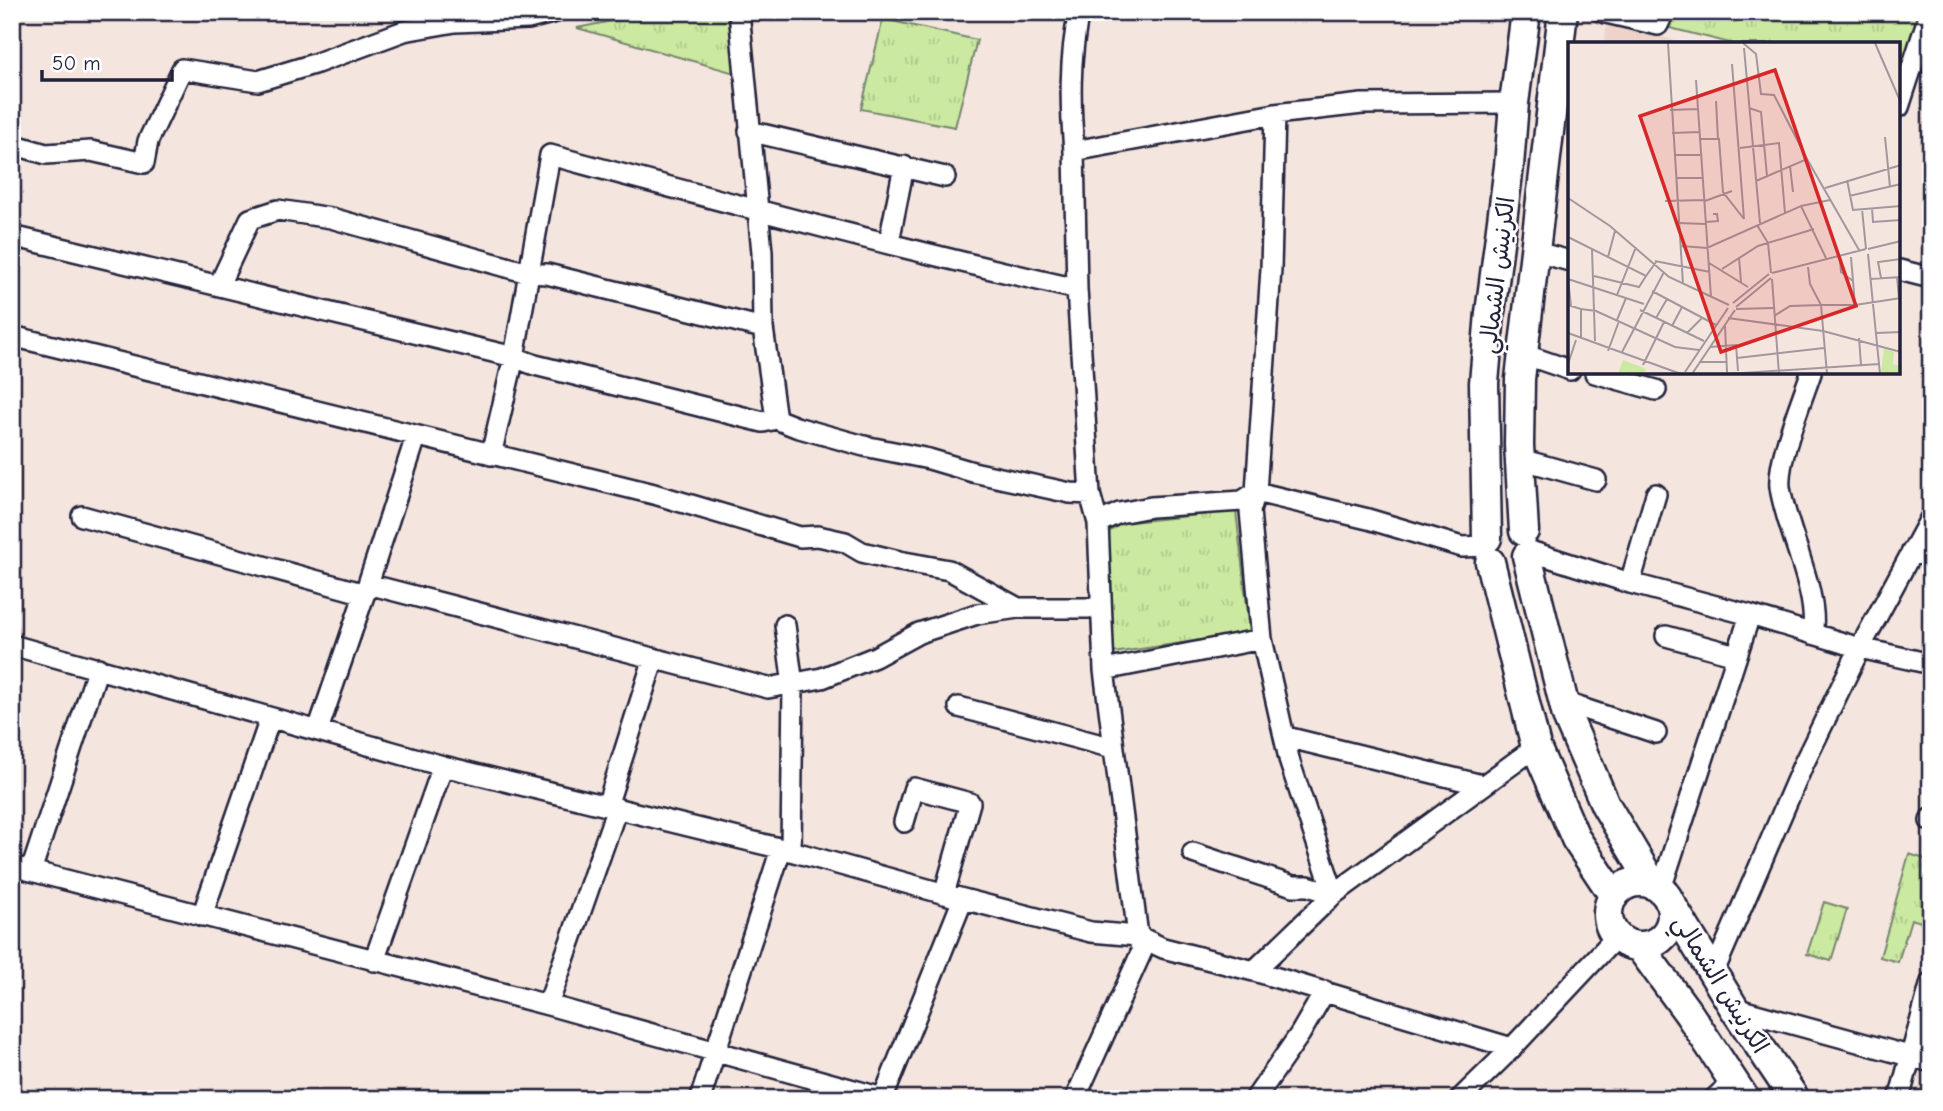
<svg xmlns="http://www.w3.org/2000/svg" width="1943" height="1111" viewBox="0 0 1943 1111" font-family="'Comic Neue','Playpen Sans Arabic',sans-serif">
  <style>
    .built { fill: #eed3c8 }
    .park { fill: url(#park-tufts); stroke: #76866e; stroke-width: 2 }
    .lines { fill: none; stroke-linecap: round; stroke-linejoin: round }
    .minor-casing { stroke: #22223b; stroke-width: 24 }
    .secondary-casing { stroke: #22223b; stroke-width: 33 }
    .minor { stroke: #fff; stroke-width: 19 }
    .secondary { stroke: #fff; stroke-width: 28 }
    .labels { text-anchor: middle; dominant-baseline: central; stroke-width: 5; stroke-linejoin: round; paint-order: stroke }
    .street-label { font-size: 24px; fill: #22223b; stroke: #fff }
    .inset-road { fill: none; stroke: #a1979d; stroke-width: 2 }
    .view { fill: #d62828; fill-opacity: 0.15; stroke: #d62828; stroke-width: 3.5 }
    .inset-edge { fill: none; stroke: #22223b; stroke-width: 3.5 }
  </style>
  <defs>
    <pattern id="park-tufts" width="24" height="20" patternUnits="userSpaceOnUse" patternTransform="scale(1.75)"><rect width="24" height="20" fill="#cbe9a0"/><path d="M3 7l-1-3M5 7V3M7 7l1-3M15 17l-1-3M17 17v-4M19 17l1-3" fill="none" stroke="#aec88b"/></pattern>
  </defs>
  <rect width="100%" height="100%" fill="#f5e5df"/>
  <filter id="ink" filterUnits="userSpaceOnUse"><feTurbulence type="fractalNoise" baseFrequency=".0143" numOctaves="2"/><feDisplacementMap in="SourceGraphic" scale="14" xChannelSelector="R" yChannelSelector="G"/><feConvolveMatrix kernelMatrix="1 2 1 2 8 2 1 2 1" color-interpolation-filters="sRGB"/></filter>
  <g filter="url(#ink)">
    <path class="built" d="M 1607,24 L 1691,44 L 1604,44 Z"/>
    <path class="park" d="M 656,12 L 734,12 L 738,74 L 577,28 Z
      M 1671,12 L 1923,12 L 1899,85 L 1899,44 L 1734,44 L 1666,27 Z
      M 883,19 L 977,40 L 955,127 L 861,109 Z
      M 1236,511 L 1250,633 L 1113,653 L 1106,534 L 1122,523 Z
      M 1909,854 L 1931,861 L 1931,925 L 1911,919 L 1898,962 L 1880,957 Z
      M 1824,902 L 1847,909 L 1831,961 L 1807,954 Z"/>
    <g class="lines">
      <defs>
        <path id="minor" d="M 739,12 L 762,252 L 763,328 L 776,419
          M 1602,12 L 1658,25 L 1664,12
          M 1899,107 L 1930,12
          M 1275,114 L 1271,269 L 1256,492 L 1250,511 L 1262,639 L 1290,763 L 1334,894
          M 749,131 L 945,177
          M 12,144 L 46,154 L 91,151 L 144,163 L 148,141 L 182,69 L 258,81 L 317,63 L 404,31 L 455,22 L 528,19 L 556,12
          M 1074,151 C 1070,104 1069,59 1079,12
          M 12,236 L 514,357 L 535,365 L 763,422 L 776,419 L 796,427 L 864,446 L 929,459 L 973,472 L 1070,493 L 1090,494
          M 889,242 L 904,166
          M 1536,252 L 1570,261
          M 1899,270 L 1931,278
          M 219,285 L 250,219 L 278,210 L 331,218 L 528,273 L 547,274 L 763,328
          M 12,336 L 654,494 L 800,537 L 818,536 L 845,542 L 862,552 L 899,561 L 949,570 L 1018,608
          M 1523,354 L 1570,370
          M 1595,373 L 1656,390
          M 1811,373 C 1802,400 1777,460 1780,487 C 1785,527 1821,596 1812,634
          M 491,455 L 514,357 L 550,155 C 726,202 900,249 1077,289
          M 1520,459 L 1596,480
          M 82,516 L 365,594
          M 1098,523 L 1119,513 L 1151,507 L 1242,501 L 1256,492 L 1368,519 L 1462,547 L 1485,546
          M 1530,551 L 1630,583 L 1750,615 L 1860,648 L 1931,664
          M 1912,551 L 1931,558
          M 1630,583 L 1656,494
          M 368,584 L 416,437
          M 785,625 L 793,685 L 791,851
          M 1666,636 L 1736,655
          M 12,645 L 443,766 L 791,851 L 963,899 L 1091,932 L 1138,936 L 1163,948 L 1254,971 L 1512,1048
          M 1104,670 L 1262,639
          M 1563,702 L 1656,733
          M 959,707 L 1113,748
          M 318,730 L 368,584 L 768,688 L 822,678 L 875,657 L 919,633 L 977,614 L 1018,608 L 1101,608
          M 1286,737 L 1482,785
          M 607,806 L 654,658
          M 1930,821 L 1931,818
          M 904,822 L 914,788 L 970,803 L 944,894
          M 1193,853 L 1293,886 L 1308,886 L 1334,894
          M 12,866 L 548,1005 L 886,1099
          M 31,871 L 98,668
          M 1661,889 L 1750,615
          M 202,916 L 270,719
          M 374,961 L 443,766
          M 1254,971 L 1334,894 L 1536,747
          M 1713,974 L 1803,765 L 1860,648 L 1931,517
          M 548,1005 L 617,808
          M 1734,1008 L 1931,1062
          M 883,1098 L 963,899
          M 700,1099 L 781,849
          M 1075,1099 L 1142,951 L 1138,936 L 1104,670 L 1098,523 L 1090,494 L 1077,289 L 1074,151 L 1275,114 L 1362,104 L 1514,103
          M 1255,1099 L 1300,1034 L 1325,991
          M 1460,1099 L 1512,1048 L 1617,936
          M 1714,1099 L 1732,1082
          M 1899,1099 L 1931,982"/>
        <path id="secondary" d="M 1524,531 L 1519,445 L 1520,379 L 1563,12
          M 1487,538 L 1484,383 L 1490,313 L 1509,166 L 1514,103 L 1526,12
          M 1527,556 L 1567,716 L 1605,804 L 1653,885
          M 1490,562 L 1536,747 L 1576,839 L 1614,896
          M1608 914a32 32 0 1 1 64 0a32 32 0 1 1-64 0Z
          M 1671,904 L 1734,1008 L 1795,1099
          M 1639,946 L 1689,1014 L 1745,1099"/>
      </defs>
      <use href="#minor" class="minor-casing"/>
      <use href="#secondary" class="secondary-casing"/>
      <use href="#minor" class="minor"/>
      <use href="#secondary" class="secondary"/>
    </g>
  </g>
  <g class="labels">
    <g class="street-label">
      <text transform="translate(1497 275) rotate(-83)">الكرنيش الشمالي</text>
      <text transform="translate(1721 984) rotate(58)">الكرنيش الشمالي</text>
    </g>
  </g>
  <g transform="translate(1568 42)">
    <rect width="332" height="332" fill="#f5e5df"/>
    <path d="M 316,306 L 326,310 L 325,322 L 332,324 L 332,331 L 313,331 ZM 55,318 L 78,327 L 76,332 L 50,332 Z" fill="#cbe9a0"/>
    <path class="inset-road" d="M 100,1 L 115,242M 175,1 L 188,12 L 193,52 L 206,53 L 239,117M 307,1 L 333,61M 176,6 L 192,181M 164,22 L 176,177M 128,38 L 143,255M 148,59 L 150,97M 181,66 L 193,70 L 199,134M 102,68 L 130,67M 104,91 L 131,90M 317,95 L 322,145M 131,97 L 151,97 L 155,150 L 176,177M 172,106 L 211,101 L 217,171M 106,113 L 132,113M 222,124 L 225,150M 108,136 L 134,136M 279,138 L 285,168 L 333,164M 188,139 L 239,117 L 291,208M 257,146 L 333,123M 281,154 L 333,142M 0,156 L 42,184 L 101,235 L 161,263M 97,159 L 136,158M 137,159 L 164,149M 233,164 L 262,158M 304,166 L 305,180 L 333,178M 294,167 L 298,207M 138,180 L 150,179 L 149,172 L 145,172M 110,181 L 138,182M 189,183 L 200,201 L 203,231M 0,195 L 78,234 L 88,220M 113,204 L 139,206 L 233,164 L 258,216M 24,207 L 27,299M 300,207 L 333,199M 300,212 L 312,332M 40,215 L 47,189M 171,215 L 173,240M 272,218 L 273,230 L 285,239M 87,219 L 142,230M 141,221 L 180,245M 154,227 L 190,204 L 246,187M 204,231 L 298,207M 26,234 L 71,245 L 78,234M 329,235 L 331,257M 0,236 L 3,264M 313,236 L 310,220 L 333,217M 0,237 L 76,262M 204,237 L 211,332M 302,237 L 333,235M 84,249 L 148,283M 49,253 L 68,205M 165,261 L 201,232M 0,263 L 13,267 L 13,295M 287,263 L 333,256M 168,265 L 203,236M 13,267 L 28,269 L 107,305 L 131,308M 168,267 L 205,266M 72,268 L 136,299M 206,274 L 222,264 L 253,263 L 242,242 L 240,225M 88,276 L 99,257M 160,276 L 255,289 L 333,310M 49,278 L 58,256M 104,284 L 114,265M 157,284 L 159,330M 0,291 L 113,332M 119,291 L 134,276M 308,291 L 333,290M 291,296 L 293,323M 142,305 L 168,303 L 170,329M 40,309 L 51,279M 54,310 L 96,230M 169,316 L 256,306M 131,320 L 158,320M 0,322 L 8,298M 75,323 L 96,280M 117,330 L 160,266M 124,332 L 167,268M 159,332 L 311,322M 259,332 L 253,263 L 287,263 L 283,215"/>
    <path class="view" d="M 207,28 L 288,264 L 153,310 L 72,74 Z"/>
    <rect width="332" height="332" class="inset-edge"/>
  </g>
  <rect width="1943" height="1111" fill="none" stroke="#fff" stroke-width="42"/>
  <rect x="21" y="21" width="1901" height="1069" fill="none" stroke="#22223b" stroke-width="2.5" filter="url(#ink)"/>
  <path d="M42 70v10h130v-10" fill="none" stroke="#22223b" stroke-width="3.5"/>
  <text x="52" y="70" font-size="21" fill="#22223b" stroke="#ffffff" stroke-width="5" paint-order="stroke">50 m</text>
</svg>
